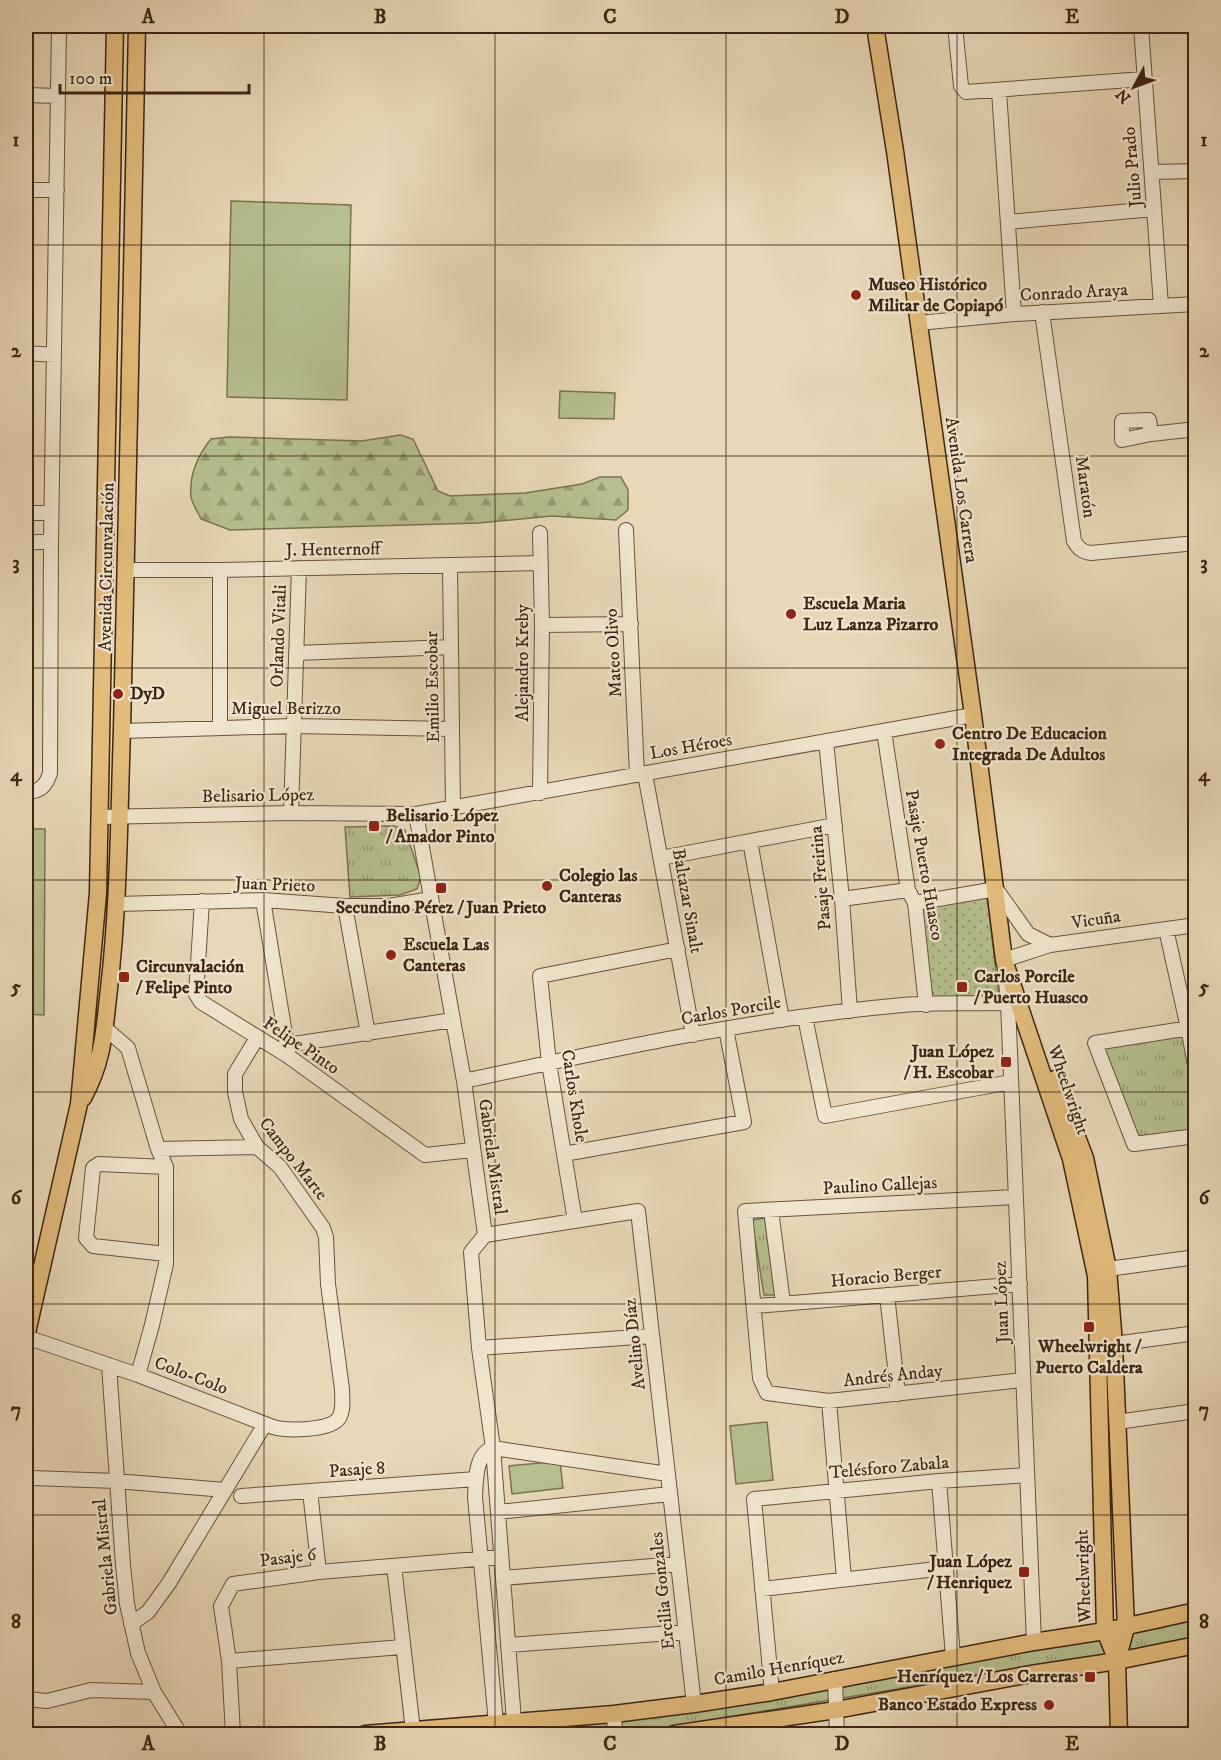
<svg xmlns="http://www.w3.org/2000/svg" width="1221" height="1760" viewBox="0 0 1221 1760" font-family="'IM FELL DW Pica',serif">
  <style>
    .grass { fill: url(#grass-dots); stroke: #7a7251; stroke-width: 1.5 }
    .forest { fill: url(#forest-firs); stroke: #7a7251; stroke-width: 1.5 }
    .park { fill: url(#park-tufts); stroke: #7a7251; stroke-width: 1.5 }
    .pitch { fill: #b6bf8e; stroke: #7a7251; stroke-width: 1.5 }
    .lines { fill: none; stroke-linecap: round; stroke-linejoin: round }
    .minor-casing { stroke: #68523d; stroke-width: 16 }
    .major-casing { stroke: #3d2514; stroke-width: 19 }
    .minor { stroke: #f0e6d0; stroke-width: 14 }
    .major { stroke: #e4bc7c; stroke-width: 16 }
    .grid { fill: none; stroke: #3d2514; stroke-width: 1.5; stroke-opacity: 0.55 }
    .poi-dot { fill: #8f2418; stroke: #f0e6d0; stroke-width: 2 }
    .labels { text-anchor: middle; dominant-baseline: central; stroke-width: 4.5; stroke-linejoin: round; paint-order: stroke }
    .street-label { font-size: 18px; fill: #3d2514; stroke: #f0e6d0 }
    .poi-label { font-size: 18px; font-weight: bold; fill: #3d2514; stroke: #f0e6d0; text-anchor: start }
    .neatline { fill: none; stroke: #3d2514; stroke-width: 2 }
    .grid-label { font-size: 20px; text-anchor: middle; font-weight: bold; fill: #3d2514 }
  </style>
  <defs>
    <pattern id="grass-dots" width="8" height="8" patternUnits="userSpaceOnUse" patternTransform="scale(1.5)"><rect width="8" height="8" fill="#b6bf8e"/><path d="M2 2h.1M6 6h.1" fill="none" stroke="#959b73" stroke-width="1.8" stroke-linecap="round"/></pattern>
    <pattern id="forest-firs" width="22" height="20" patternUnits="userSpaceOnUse" patternTransform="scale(1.5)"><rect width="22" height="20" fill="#b6bf8e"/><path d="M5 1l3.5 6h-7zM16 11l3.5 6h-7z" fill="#959b73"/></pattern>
    <pattern id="park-tufts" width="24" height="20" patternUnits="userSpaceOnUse" patternTransform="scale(1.5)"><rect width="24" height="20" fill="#b6bf8e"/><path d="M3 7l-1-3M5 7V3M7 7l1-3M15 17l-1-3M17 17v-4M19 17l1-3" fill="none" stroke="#959b73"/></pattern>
  </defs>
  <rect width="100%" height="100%" fill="#e8d8b7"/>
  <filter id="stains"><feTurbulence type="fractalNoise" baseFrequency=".00333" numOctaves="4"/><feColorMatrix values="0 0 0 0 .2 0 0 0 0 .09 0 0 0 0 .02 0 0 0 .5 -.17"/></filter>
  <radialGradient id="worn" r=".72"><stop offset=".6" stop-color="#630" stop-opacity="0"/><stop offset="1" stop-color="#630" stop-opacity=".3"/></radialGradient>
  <path class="grass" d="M 987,896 L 999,996 L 927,1001 L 919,908 Z"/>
  <path class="forest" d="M 400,435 L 413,439 L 438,491 L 450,496 L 525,493 L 582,484 L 600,477 L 621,477 L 628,490 L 628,510 L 616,520 L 552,516 L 479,523 L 230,530 L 201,519 C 198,512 192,504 191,497 C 189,475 198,455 211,439 L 229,437 L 362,441 Z"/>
  <path class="park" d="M 394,826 L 405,830 L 421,877 L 417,889 L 400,895 L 350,897 L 345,827 Z
    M 1182,1032 L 1195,1106 L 1195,1130 L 1137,1138 L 1103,1045 Z
    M 765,1218 L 775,1295 L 764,1295 L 752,1220 Z
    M 1195,1620 L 1195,1637 L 1115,1653 L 625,1734 L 471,1734 L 512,1730 L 1107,1639 Z"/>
  <path class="pitch" d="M 231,201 L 351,205 L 347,400 L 227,397 Z
    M 560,391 L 615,393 L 614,419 L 559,418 Z
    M 26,829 L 45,829 L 44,1015 L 26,1014 Z
    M 767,1422 L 773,1480 L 736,1484 L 730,1426 Z
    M 560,1461 L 563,1488 L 512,1494 L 509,1466 Z"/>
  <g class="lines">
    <defs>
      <path id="minor" d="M 955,26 L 961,86 L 966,92 L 1144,79
        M 1141,26 L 1161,306
        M 999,91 L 1014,314
        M 26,95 L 58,96
        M 1152,172 L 1196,171
        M 26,190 L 57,190
        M 1008,222 L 1154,209
        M 1042,312 L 1074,541 C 1078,548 1082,552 1091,553 L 1196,543
        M 918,323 L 1014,314 L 1196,304
        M 26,353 L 54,355
        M 1151,434 L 1149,420 L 1122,421 L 1122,440 L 1151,434 L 1196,429
        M 26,513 L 51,513
        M 626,530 L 637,775
        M 26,543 L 51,541
        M 450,565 L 453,808
        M 127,570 L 220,570 L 540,563
        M 220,570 L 220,727
        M 542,625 L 631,624
        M 296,653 L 451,647
        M 122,731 L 294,726 L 451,729
        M 884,731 L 908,890 L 915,903 L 926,1005
        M 826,741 L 842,899 L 850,1011
        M 645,774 L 693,1035
        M 26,792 C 40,792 46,786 50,773 L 51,541 L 59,26
        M 540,793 L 542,625 L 540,533
        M 291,813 L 299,568
        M 416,814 L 464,1081 L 485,1235 L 471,1252 L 479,1348 L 493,1448 L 515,1734
        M 99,817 L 291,813 L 416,814 L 973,715
        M 750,841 L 782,1020
        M 661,858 L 835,825
        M 842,899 L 908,890
        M 263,900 L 288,1052
        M 202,901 L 196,994 L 201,1002 L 288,1056 L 425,1155 L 472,1150
        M 915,903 L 996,889 L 1028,934 L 1050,945
        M 117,904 L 263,900 L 345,906 L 389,906 L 431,899
        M 345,906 L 368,1034
        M 1166,929 L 1188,1028 L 1196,1070
        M 805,1017 L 825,1116 L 1011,1082
        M 1196,1027 L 1095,1043 L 1134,1144 L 1196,1136
        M 106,1029 L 128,1048 L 158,1149 L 166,1167 L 166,1264 L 152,1325 L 138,1375
        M 287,1045 L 453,1020
        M 464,1081 C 609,1050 755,1018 903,1005 C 938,1002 973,1004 1008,1003
        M 158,1149 L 257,1147
        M 564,1154 L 744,1122 L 726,1029
        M 1016,1197 L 745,1211 L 760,1378 L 767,1393 L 829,1401 L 1023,1380
        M 771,1210 L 783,1303
        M 575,1221 L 549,1063 L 540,976 L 678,949
        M 485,1235 L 638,1211 L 694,1704
        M 166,1254 L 93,1246 L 86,1238 L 93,1168 L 99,1164 L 166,1167
        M 1108,1269 L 1196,1257
        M 887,1295 L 898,1394
        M 755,1306 L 1020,1284
        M 26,1337 L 138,1375 L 273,1427 C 287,1431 330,1431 339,1418 C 344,1410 342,1398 342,1389 L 328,1284 L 326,1237 L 323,1228 L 280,1167 L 257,1147 L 241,1119 L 235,1092 L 235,1074 L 257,1038
        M 1114,1344 L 1196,1333
        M 479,1348 L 652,1336
        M 109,1365 L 123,1565 L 127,1604 L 138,1653 L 154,1692 L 180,1734
        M 829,1401 L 844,1579
        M 1117,1422 L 1196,1411
        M 32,1478 L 116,1481 L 225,1490
        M 939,1481 L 953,1657
        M 310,1491 L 319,1572
        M 241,1496 L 476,1479
        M 498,1512 L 670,1494
        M 394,1566 L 413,1730
        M 503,1578 L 678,1564
        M 762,1589 L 945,1568
        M 131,1624 L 148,1612 L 169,1583 L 265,1424
        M 1034,1642 L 1008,1003 L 1004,960 L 1050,945 L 1196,925
        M 508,1645 L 686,1632
        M 229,1661 L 402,1647
        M 835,1679 L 837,1734
        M 772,1692 L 754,1499 L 939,1481 L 1027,1475
        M 26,1699 L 47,1701 L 91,1690 L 154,1692
        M 614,1714 L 615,1734
        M 233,1734 L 229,1661 L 221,1606 L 233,1584 L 319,1572 L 501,1557
        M 497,1734 L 475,1497 C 476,1480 475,1454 493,1448 L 668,1474"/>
      <path id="major" d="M 875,26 L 895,151 L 973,715 L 1004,960 L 1071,1159 L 1096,1276 L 1105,1631 L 1117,1661
        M 1055,1079 L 1085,1158 L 1108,1269 L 1114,1344 L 1126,1627 L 1117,1661 L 1119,1734
        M 83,1098 C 104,1059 104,1031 109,989 C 119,902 119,816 122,729 C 128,495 132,260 137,26
        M 26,1337 L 79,1104 L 98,893 L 115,26
        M 365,1734 L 614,1714 L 694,1704 L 772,1692 L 1034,1642 L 1105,1631 L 1196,1611
        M 674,1734 L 836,1710 L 1031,1674 L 1117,1661 L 1196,1645"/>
    </defs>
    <use href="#minor" class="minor-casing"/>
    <use href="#major" class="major-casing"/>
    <use href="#minor" class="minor"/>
    <use href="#major" class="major"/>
  </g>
  <path class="grid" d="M 264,26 L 264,1734M 495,26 L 495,1734M 726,26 L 726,1734M 957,26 L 957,1734M 26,245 L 1196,245M 26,456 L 1196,456M 26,668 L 1196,668M 26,880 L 1196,880M 26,1092 L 1196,1092M 26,1304 L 1196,1304M 26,1515 L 1196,1515"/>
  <g class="poi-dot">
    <circle cx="856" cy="295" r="6"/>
    <circle cx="791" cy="614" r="6"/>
    <circle cx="118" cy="694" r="6"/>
    <circle cx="940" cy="744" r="6"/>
    <rect x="368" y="820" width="12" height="12" rx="3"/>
    <circle cx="547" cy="886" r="6"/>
    <rect x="435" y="882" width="12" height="12" rx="3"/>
    <circle cx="391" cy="955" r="6"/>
    <rect x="118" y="971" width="12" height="12" rx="3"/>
    <rect x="956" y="981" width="12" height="12" rx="3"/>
    <rect x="1000" y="1056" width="12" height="12" rx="3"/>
    <rect x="1083" y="1321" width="12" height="12" rx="3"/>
    <rect x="1018" y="1566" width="12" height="12" rx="3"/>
    <rect x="1084" y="1671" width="12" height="12" rx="3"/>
    <circle cx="1049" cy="1705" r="6"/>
  </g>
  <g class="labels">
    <g class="street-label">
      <text transform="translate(1133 167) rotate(-95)">Julio Prado</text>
      <text transform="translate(1074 293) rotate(-3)">Conrado Araya</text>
      <text transform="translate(1085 487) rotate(82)">Maratón</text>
      <text transform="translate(961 490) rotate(82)">Avenida Los Carrera</text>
      <text transform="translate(333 550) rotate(-1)">J. Henternoff</text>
      <text transform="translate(107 567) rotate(-89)">Avenida Circunvalación</text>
      <text transform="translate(279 636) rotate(-88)">Orlando Vitali</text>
      <text transform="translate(614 653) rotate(-93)">Mateo Olivo</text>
      <text transform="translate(523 663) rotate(-90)">Alejandro Kreby</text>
      <text transform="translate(433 687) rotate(-91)">Emilio Escobar</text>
      <text x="286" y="709">Miguel Berizzo</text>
      <text transform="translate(691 747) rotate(-10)">Los Héroes</text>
      <text transform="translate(258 796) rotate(-1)">Belisario López</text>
      <text transform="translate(924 865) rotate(80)">Pasaje Puerto Huasco</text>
      <text transform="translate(821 878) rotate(-95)">Pasaje Freirina</text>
      <text transform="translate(275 885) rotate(2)">Juan Prieto</text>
      <text transform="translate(687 901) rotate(80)">Baltazar Sinalt</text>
      <text transform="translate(1096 920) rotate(-8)">Vicuña</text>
      <text transform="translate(731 1011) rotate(-10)">Carlos Porcile</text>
      <text transform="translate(301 1046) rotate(34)">Felipe Pinto</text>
      <text transform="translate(1068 1090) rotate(71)">Wheelwright</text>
      <text transform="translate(574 1096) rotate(81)">Carlos Khole</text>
      <text transform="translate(492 1157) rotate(82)">Gabriela Mistral</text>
      <text transform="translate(293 1159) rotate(52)">Campo Marte</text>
      <text transform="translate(880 1186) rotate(-3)">Paulino Callejas</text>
      <text transform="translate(886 1277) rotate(-5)">Horacio Berger</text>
      <text transform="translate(1002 1302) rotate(-92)">Juan López</text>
      <text transform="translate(635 1344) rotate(-96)">Avelino Díaz</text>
      <text transform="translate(191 1376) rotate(21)">Colo-Colo</text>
      <text transform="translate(893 1376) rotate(-6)">Andrés Anday</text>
      <text transform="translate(889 1468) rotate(-5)">Telésforo Zabala</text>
      <text transform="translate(357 1470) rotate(-4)">Pasaje 8</text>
      <text transform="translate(106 1557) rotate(-96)">Gabriela Mistral</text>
      <text transform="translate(288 1558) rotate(-7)">Pasaje 6</text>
      <text transform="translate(1084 1576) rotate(-92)">Wheelwright</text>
      <text transform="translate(663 1591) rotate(-96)">Ercilia Gonzales</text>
      <text transform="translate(779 1669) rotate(-10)">Camilo Henríquez</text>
    </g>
    <g class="poi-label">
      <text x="868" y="285">Museo Histórico<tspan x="868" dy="21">Militar de Copiapó</tspan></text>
      <text x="803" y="604">Escuela Maria<tspan x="803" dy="21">Luz Lanza Pizarro</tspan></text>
      <text x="130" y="694">DyD</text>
      <text x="952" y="734">Centro De Educacion<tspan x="952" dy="21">Integrada De Adultos</tspan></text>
      <text x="386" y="816">Belisario López<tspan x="386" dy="21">/ Amador Pinto</tspan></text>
      <text x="559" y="876">Colegio las<tspan x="559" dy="21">Canteras</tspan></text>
      <text x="441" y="908" text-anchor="middle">Secundino Pérez / Juan Prieto</text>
      <text x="403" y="945">Escuela Las<tspan x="403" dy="21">Canteras</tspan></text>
      <text x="136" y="967">Circunvalación<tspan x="136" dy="21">/ Felipe Pinto</tspan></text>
      <text x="974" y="977">Carlos Porcile<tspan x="974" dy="21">/ Puerto Huasco</tspan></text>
      <text x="994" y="1052" text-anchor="end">Juan López<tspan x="994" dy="21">/ H. Escobar</tspan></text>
      <text x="1089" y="1347" text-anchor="middle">Wheelwright /<tspan x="1089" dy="21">Puerto Caldera</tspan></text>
      <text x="1012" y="1562" text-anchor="end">Juan López<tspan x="1012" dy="21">/ Henriquez</tspan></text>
      <text x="1078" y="1677" text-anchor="end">Henríquez / Los Carreras</text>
      <text x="1037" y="1705" text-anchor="end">Banco Estado Express</text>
    </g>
  </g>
  <rect width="1221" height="1760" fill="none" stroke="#e8d8b7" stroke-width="66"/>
  <g transform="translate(1134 87) rotate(229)" stroke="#f0e6d0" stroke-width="4.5" paint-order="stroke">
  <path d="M0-4.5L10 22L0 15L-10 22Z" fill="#3d2514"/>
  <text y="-9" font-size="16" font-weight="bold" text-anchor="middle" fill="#3d2514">N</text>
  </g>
  <path d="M60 84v9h189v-9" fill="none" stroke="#3d2514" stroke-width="3"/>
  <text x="69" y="84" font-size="18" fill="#3d2514" stroke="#f0e6d0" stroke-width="4.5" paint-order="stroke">100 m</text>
  <rect x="33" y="33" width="1155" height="1694" class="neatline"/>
  <g class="grid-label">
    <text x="148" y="23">A</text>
    <text x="380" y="23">B</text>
    <text x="610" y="23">C</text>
    <text x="842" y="23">D</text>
    <text x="1072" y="23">E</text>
    <text x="16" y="146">1</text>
    <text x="1204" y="146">1</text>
    <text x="16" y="357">2</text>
    <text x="1204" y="357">2</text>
    <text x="16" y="569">3</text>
    <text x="1204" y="569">3</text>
    <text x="16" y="781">4</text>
    <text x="1204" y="781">4</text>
    <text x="16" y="993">5</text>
    <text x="1204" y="993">5</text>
    <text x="16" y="1204">6</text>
    <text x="1204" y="1204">6</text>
    <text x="16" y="1416">7</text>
    <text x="1204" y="1416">7</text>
    <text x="16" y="1628">8</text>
    <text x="1204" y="1628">8</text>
    <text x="148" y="1750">A</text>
    <text x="380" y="1750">B</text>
    <text x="610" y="1750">C</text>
    <text x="842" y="1750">D</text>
    <text x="1072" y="1750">E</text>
  </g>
  <rect width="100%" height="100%" filter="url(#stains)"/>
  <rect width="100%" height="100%" fill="url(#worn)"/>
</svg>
